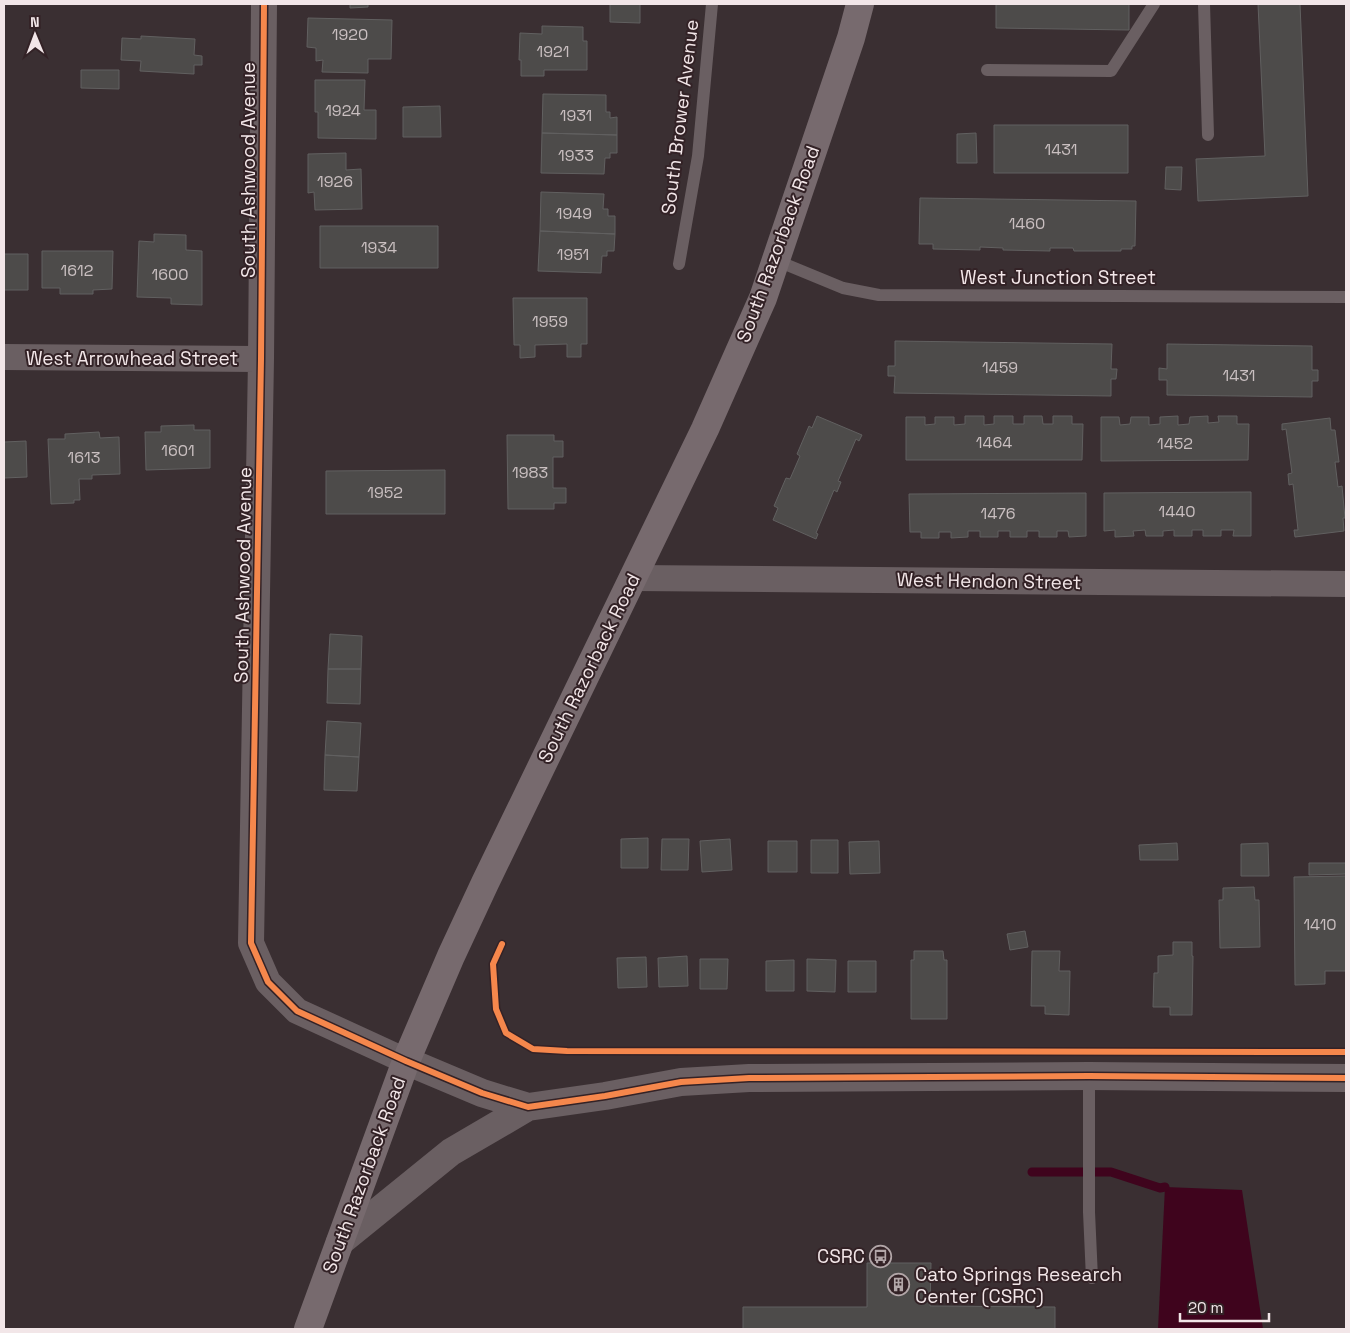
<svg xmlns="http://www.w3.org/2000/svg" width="1350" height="1333" viewBox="0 0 1350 1333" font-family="'Space Grotesk',sans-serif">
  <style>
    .water { fill: #3f041d }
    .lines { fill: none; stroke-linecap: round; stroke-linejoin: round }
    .stream { stroke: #3f041d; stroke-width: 9 }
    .building { fill: #4d4b4a; stroke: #616060 }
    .service { stroke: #6a5f62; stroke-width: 12 }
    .minor { stroke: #6a5f62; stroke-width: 26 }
    .tertiary { stroke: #6a5f62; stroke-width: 28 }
    .secondary { stroke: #776a6e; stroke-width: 28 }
    .cycleway-casing { stroke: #332226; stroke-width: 9 }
    .cycleway { stroke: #f5874c; stroke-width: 6 }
    .labels { text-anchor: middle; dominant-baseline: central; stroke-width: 4; stroke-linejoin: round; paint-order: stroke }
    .number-label { font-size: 16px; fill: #c9bfc0 }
    .street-label { font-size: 19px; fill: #f2e6e8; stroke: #332226 }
    .poi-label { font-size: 19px; fill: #f2e6e8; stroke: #332226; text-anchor: end }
  </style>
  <rect width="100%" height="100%" fill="#3a2f32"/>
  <path class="water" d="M 1165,1187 L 1242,1190 L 1263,1329 L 1158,1329 Z"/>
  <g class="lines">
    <path class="stream" d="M 1032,1172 L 1111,1172 L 1160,1188 L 1165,1187"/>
  </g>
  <path class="building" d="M 350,4 L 368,4 L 368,7 L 350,8 Z
    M 610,4 L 640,4 L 640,23 L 610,22 Z
    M 996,4 L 1129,4 L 1129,30 L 996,28 Z
    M 1258,4 L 1300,4 L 1308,196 L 1198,201 L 1196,159 L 1265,156 Z
    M 308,18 L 392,20 L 391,59 L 368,59 L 368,73 L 322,72 L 323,60 L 316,61 L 316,48 L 307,47 Z
    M 542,26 L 583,27 L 583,41 L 587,41 L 587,70 L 544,70 L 544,76 L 521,76 L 521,60 L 519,60 L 520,33 L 542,34 Z
    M 141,36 L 195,39 L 194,55 L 202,56 L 202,65 L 194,65 L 194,74 L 140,71 L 141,61 L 121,60 L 122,38 L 141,39 Z
    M 81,70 L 119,70 L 119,89 L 81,88 Z
    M 315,80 L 365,80 L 364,110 L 376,110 L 376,139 L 318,138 L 318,112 L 315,112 Z
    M 543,94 L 606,95 L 606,112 L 610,112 L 610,118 L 617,117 L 617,135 L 542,133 Z
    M 440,106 L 441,137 L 403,137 L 403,107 Z
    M 994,125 L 1128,125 L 1128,173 L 994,173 Z
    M 542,133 L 617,135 L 617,153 L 610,153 L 610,158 L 605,158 L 604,174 L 541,173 Z
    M 976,133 L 977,163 L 957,163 L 957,134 Z
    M 346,153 L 346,170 L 361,169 L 362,209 L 315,210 L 314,192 L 308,193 L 308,154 Z
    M 1166,167 L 1182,167 L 1181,190 L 1165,189 Z
    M 541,192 L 604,194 L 603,209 L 608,209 L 608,216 L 615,216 L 615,234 L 540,231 Z
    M 920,198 L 1136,201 L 1135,246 L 1132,246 L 1132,249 L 1121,249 L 1121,251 L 1074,251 L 1073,248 L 1050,248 L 1050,251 L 1003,250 L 1003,248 L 980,247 L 980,250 L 933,249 L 933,244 L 919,244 Z
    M 320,226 L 438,226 L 438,268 L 320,268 Z
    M 540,231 L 615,234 L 614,251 L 607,251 L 607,256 L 602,256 L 601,273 L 538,271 Z
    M 154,234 L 186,235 L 186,250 L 202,251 L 202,305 L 171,304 L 171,298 L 137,297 L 139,241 L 154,242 Z
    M 42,251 L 113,251 L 112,289 L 93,290 L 93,294 L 60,294 L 60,288 L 42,288 Z
    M 4,254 L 28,254 L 28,290 L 4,290 Z
    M 513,298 L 587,298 L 587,344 L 581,344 L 581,357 L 567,357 L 567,344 L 535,345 L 535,357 L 520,358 L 520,345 L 514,345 Z
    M 895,341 L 1112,344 L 1111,369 L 1117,369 L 1116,379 L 1111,379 L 1111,396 L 894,393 L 895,376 L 888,376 L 888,366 L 895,366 Z
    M 1167,344 L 1312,346 L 1312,370 L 1318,370 L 1318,381 L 1312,381 L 1312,397 L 1167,395 L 1167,380 L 1159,380 L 1159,368 L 1167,369 Z
    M 817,416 L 862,435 L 859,441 L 856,439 L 838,481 L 841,482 L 837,492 L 834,490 L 816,533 L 818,534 L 816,539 L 773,520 L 778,508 L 774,506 L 786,478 L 790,479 L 800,456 L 797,454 L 809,426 L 812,428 Z
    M 965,416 L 984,416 L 984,425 L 994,424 L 994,416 L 1013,416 L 1013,424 L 1024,424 L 1024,416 L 1042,416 L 1043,424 L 1053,424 L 1053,416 L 1072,416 L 1072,424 L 1083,424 L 1082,460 L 906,460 L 906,417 L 925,417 L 925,425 L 935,424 L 935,417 L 954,417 L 954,425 L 965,424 Z
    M 1178,416 L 1178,425 L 1189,424 L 1190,417 L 1208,416 L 1208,423 L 1219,422 L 1218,416 L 1237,416 L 1237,424 L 1249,424 L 1248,460 L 1101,461 L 1101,417 L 1119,417 L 1120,425 L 1130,424 L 1131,417 L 1149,417 L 1149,425 L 1160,424 L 1160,417 Z
    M 1330,418 L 1331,430 L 1335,430 L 1339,462 L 1335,462 L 1338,487 L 1342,486 L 1345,518 L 1343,518 L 1344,531 L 1295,537 L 1294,530 L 1298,530 L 1293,484 L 1289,485 L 1288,474 L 1292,473 L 1286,429 L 1282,430 L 1282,424 Z
    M 194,425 L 194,430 L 210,430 L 210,468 L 146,470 L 145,432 L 161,432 L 161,426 Z
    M 99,432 L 100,438 L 119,437 L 120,474 L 92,475 L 92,479 L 79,479 L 80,500 L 74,500 L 74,503 L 51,504 L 48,439 L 65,439 L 65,434 Z
    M 507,435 L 554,435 L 554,441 L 563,441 L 563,457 L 553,457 L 553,488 L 566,488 L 566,503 L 554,503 L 554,509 L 508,509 Z
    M 26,441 L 27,477 L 4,478 L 4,442 Z
    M 445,470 L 445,514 L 326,514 L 326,471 Z
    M 1251,492 L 1251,536 L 1233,536 L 1234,530 L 1221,530 L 1221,536 L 1203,536 L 1203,530 L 1192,530 L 1192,536 L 1174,536 L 1174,530 L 1163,531 L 1163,536 L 1146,536 L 1145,530 L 1133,531 L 1134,536 L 1115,537 L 1115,530 L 1104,531 L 1104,493 Z
    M 1086,493 L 1086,536 L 1069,537 L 1068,531 L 1057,531 L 1057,537 L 1039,537 L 1039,531 L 1027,531 L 1027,537 L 1010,537 L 1010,531 L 998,531 L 998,537 L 980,537 L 980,531 L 968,531 L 968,537 L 951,538 L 951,532 L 939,532 L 939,538 L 921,538 L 921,532 L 910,532 L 909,494 Z
    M 330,634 L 362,636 L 361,669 L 328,669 Z
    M 328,669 L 361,669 L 360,704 L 327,703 Z
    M 327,721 L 361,723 L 359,757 L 325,755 Z
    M 325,755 L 359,757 L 357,791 L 324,790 Z
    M 648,838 L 648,868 L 621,868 L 621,839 Z
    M 662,839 L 689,839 L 688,870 L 661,870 Z
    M 730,839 L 732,870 L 702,872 L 700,841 Z
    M 811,840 L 838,840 L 838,873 L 811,873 Z
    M 768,841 L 797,841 L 797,872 L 768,872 Z
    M 879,841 L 880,873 L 850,874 L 849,842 Z
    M 1177,843 L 1178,860 L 1140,860 L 1139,845 Z
    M 1268,843 L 1269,876 L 1241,876 L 1241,844 Z
    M 1309,863 L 1346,863 L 1346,874 L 1309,875 Z
    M 1346,876 L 1346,971 L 1325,971 L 1325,984 L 1295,985 L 1294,877 Z
    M 1254,887 L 1255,900 L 1259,900 L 1260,947 L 1220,948 L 1219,900 L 1223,900 L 1223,888 Z
    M 1025,931 L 1028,947 L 1010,950 L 1007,934 Z
    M 1173,942 L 1192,942 L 1192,956 L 1193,956 L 1192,1015 L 1170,1015 L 1170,1007 L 1153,1007 L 1154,973 L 1158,973 L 1158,956 L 1173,955 Z
    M 914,951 L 943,951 L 944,960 L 947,960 L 947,1019 L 911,1019 L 911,960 L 914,960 Z
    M 1032,951 L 1060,951 L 1059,971 L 1070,971 L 1069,1015 L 1045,1014 L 1045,1006 L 1031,1006 Z
    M 687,956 L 688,986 L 659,987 L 658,958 Z
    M 646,957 L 647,987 L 618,988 L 617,958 Z
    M 700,959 L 728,959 L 727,989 L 700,989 Z
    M 807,959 L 836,960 L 835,992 L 807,991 Z
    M 794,960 L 794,991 L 766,991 L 766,961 Z
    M 848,961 L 876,961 L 876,992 L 848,992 Z
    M 867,1263 L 931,1263 L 930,1306 L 1055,1307 L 1055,1329 L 743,1329 L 743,1307 L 867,1307 Z"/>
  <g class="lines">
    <path class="service" d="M 1204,4 L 1208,135
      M 987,70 L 1111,71 L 1154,4
      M 775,260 L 843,288 L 879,295 L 1346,297
      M 679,264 L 698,156 L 712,4
      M 1089,1076 L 1089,1212 L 1092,1278"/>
    <path class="minor" d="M 264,4 L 261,359 L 251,943 L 268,982 L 297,1011 L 406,1061
      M 4,357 L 261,359
      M 633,578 L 1346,584"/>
    <path class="tertiary" d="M 406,1061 L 482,1093 L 528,1107 L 605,1096 L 681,1082 L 749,1078 L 1089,1076 L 1346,1078
      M 340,1242 L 451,1152 L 528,1107"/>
    <path class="secondary" d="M 308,1329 L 406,1061 L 451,956 L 485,883 L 705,429 L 763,298 L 851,38 L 860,4"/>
    <defs>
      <path id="cycleway" d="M 264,4 L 261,359 L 251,943 L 268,982 L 297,1011 L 406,1061 L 482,1093 L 528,1107 L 605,1096 L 681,1082 L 749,1078 L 1089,1076 L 1346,1078
        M 502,944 L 493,964 L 496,1009 L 506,1033 L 533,1049 L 567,1051 L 1346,1052"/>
    </defs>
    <use href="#cycleway" class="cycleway-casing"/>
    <use href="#cycleway" class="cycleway"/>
  </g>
  <defs>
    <symbol id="bus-ring" viewBox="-11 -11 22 22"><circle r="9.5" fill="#332226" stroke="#b2a6a8" stroke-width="1.5"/><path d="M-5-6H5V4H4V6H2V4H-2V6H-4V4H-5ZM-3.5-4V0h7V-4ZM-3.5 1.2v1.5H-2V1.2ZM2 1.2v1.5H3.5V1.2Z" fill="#b2a6a8"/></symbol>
    <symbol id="building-ring" viewBox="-11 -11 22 22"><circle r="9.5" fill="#332226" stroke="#b2a6a8" stroke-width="1.5"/><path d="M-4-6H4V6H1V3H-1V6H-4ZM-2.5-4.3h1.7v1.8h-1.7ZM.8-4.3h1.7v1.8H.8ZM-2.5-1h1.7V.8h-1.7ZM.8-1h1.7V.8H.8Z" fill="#b2a6a8"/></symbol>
  </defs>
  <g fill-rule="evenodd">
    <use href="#bus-ring" x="868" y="1244" width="25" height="25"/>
    <use href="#building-ring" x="886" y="1272" width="25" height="25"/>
  </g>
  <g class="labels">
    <g class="number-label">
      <text x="350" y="34">1920</text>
      <text x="553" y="51">1921</text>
      <text x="343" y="110">1924</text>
      <text x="576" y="115">1931</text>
      <text x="1061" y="149">1431</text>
      <text x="576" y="155">1933</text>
      <text x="335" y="181">1926</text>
      <text x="574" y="213">1949</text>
      <text x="1027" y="223">1460</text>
      <text x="379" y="247">1934</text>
      <text x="573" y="254">1951</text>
      <text x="77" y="270">1612</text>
      <text x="170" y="274">1600</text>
      <text x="550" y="321">1959</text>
      <text x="1000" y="367">1459</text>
      <text x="1239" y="375">1431</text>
      <text x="994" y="442">1464</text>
      <text x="1175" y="443">1452</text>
      <text x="178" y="450">1601</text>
      <text x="84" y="457">1613</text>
      <text x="530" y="472">1983</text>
      <text x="385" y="492">1952</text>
      <text x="1177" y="511">1440</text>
      <text x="998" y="513">1476</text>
      <text x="1320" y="924">1410</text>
    </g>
    <g class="street-label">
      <text transform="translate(680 117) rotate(-83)">South Brower Avenue</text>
      <text transform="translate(248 170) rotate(-90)">South Ashwood Avenue</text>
      <text transform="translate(778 244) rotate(-70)">South Razorback Road</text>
      <text x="1058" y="277">West Junction Street</text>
      <text x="132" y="358">West Arrowhead Street</text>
      <text transform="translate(243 575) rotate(-89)">South Ashwood Avenue</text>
      <text transform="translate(989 581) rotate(1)">West Hendon Street</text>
      <text transform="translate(589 668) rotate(-64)">South Razorback Road</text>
      <text transform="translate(364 1175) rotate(-70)">South Razorback Road</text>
    </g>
    <g class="poi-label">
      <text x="865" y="1256">CSRC</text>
      <text x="915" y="1274" text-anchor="start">Cato Springs Research<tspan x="915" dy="22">Center (CSRC)</tspan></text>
    </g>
  </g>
  <rect width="1350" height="1333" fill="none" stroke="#f2e6e8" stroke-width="10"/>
  <g transform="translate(35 35) rotate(359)" stroke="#332226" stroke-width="4" paint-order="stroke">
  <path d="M0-4L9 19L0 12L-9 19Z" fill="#f2e6e8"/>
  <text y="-8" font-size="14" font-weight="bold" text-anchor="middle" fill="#f2e6e8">N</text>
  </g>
  <path d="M1180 1313v8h89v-8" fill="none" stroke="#f2e6e8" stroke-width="2.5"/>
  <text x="1188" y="1313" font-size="15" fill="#f2e6e8" stroke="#332226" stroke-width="4" paint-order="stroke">20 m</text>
</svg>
